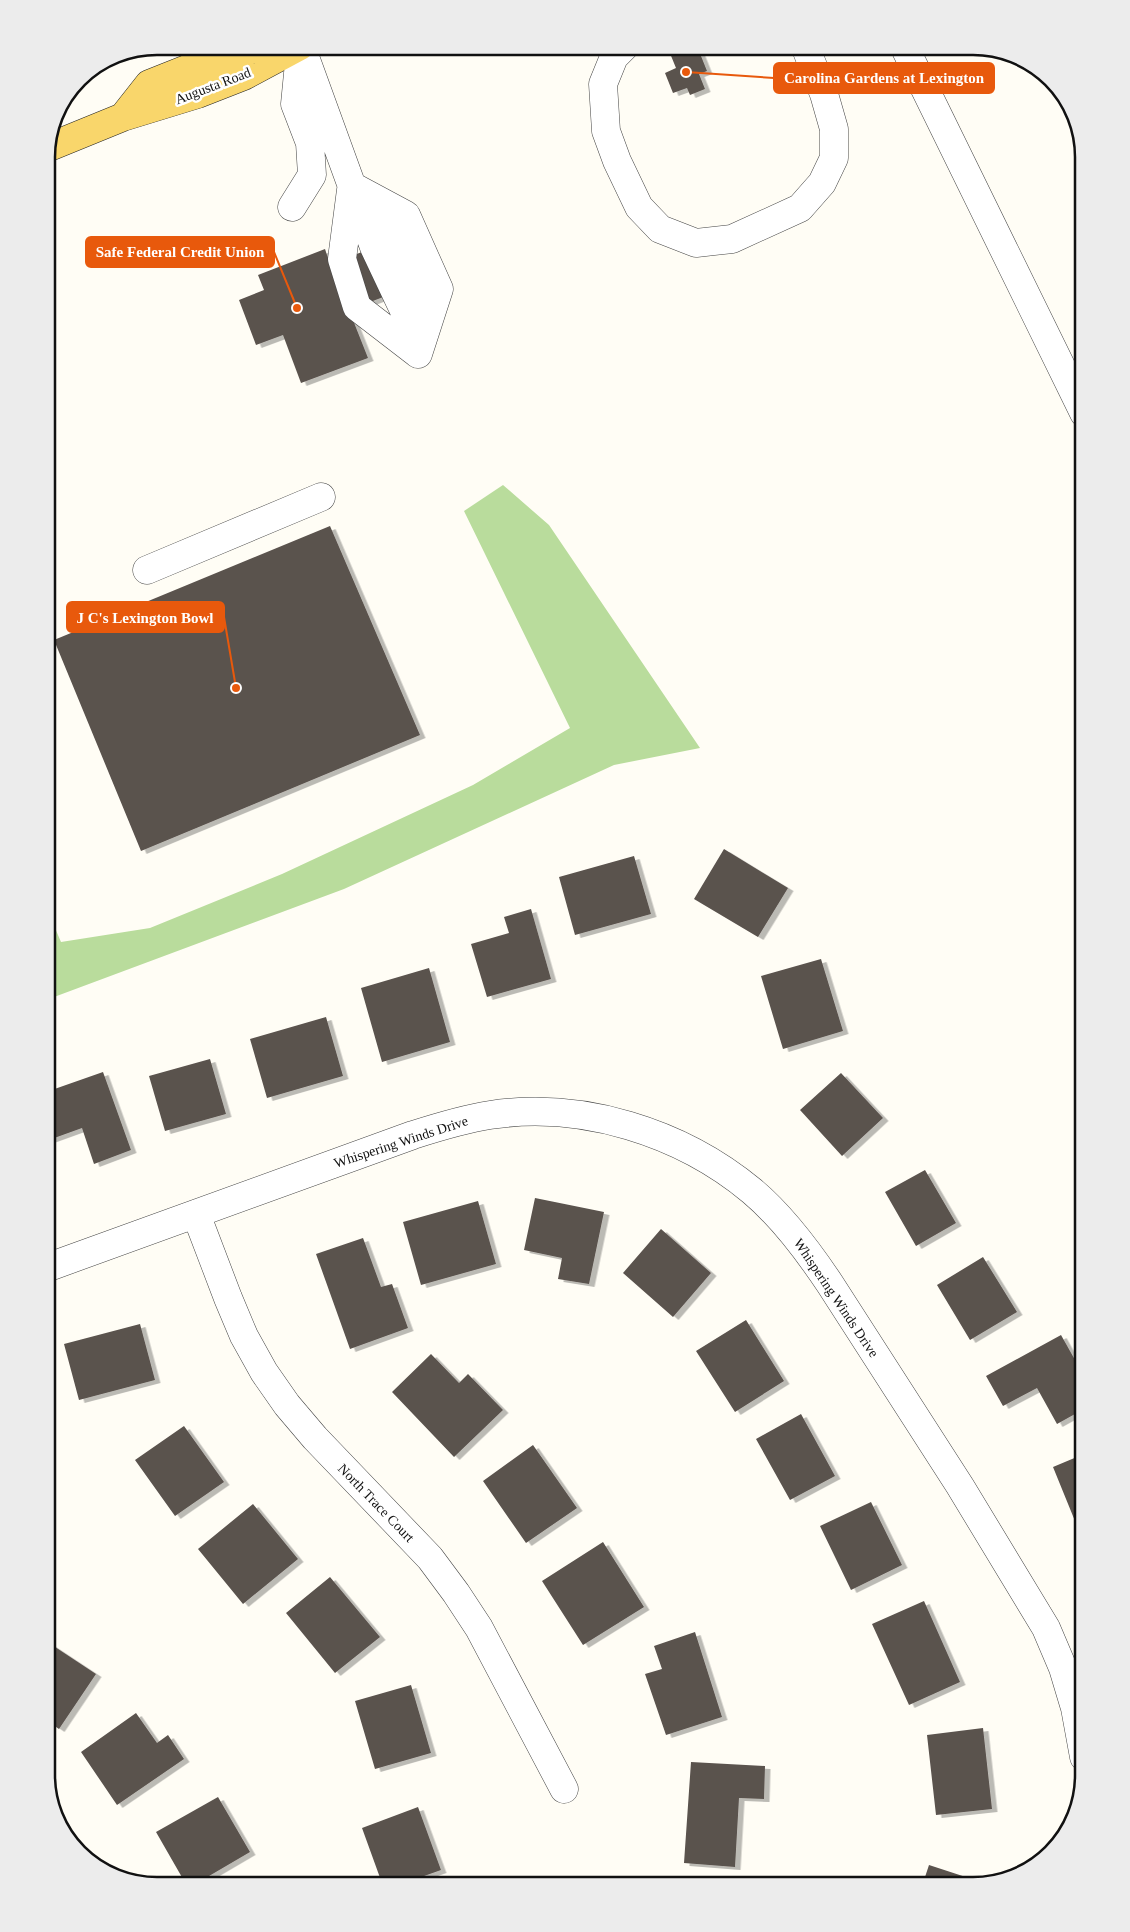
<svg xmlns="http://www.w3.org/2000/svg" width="1130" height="1932" viewBox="0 0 1130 1932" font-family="'Times New Roman',serif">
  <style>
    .forest { fill: #b9dc9c }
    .building { fill: #5a524d; filter: url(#shadow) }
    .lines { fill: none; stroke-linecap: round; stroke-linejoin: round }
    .minor-casing { stroke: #444; stroke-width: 29 }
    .major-casing { stroke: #222; stroke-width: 29 }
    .minor { stroke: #fff; stroke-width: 28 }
    .major { stroke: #f9d66b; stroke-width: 28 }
    .labels { text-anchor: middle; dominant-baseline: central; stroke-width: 5; stroke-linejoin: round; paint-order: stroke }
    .street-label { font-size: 14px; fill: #111; stroke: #fff }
    .rim { fill: none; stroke: #111; stroke-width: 2.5 }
    .leader { fill: none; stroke: #e8590c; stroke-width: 2 }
    .callout-dot { fill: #e8590c; stroke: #fff; stroke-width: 2 }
    .callout { fill: #e8590c; stroke: #e8590c; stroke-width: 2 }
    .callout-label { font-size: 15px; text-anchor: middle; font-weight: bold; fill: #fff }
  </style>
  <defs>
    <filter id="shadow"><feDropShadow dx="5.5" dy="3" stdDeviation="0" flood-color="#0004"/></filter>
  </defs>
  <rect width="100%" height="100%" fill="#fffdf5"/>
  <path class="forest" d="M 503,485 L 549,525 L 700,748 L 614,765 L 344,889 L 46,1000 L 46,907 L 61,942 L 150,928 L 282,874 L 473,785 L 570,728 L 464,511 Z"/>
  <path class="building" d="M 667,46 L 697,46 L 707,71 L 699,74 L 705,89 L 690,95 L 687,88 L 673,93 L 665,73 L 676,68 Z
    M 325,249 L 330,264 L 362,252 L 415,285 L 349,310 L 368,358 L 301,383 L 283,335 L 256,345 L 239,300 L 264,290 L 258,275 Z
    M 330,526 L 420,735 L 141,851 L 54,640 Z
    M 724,849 L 788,888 L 758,937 L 694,899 Z
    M 634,856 L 651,914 L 575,935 L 559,877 Z
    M 531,909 L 551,979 L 487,997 L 471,944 L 509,933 L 504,917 Z
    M 821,959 L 843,1031 L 783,1049 L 761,976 Z
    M 429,968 L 450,1042 L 382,1062 L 361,988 Z
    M 326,1017 L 343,1076 L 267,1098 L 250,1039 Z
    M 210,1059 L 226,1114 L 165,1131 L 149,1076 Z
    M 103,1072 L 131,1150 L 94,1164 L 82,1128 L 46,1141 L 46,1092 Z
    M 841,1073 L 883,1118 L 842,1156 L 800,1110 Z
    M 925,1170 L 956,1223 L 916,1246 L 885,1192 Z
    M 535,1198 L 604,1212 L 589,1284 L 558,1279 L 562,1258 L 524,1250 Z
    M 478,1201 L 496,1264 L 421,1285 L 403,1222 Z
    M 661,1229 L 711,1273 L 673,1317 L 623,1273 Z
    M 363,1238 L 381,1287 L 392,1284 L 408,1328 L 350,1349 L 316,1254 Z
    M 983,1257 L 1017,1312 L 970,1340 L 937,1285 Z
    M 746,1320 L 784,1381 L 735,1412 L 696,1351 Z
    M 140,1324 L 155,1380 L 79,1400 L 64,1344 Z
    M 1061,1335 L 1084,1376 L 1084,1409 L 1057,1424 L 1037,1388 L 1003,1406 L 986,1376 Z
    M 431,1354 L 459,1383 L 468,1374 L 503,1410 L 454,1457 L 392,1392 Z
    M 801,1414 L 835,1476 L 790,1500 L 756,1439 Z
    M 184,1426 L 224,1482 L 175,1516 L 135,1460 Z
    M 533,1445 L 577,1508 L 526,1543 L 483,1481 Z
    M 1084,1454 L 1084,1523 L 1077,1526 L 1053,1467 Z
    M 871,1502 L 902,1565 L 851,1590 L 820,1526 Z
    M 253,1504 L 298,1559 L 243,1604 L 198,1549 Z
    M 603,1542 L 644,1607 L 583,1645 L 542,1581 Z
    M 330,1577 L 380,1637 L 335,1673 L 286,1613 Z
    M 924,1601 L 960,1682 L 909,1705 L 872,1624 Z
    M 695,1632 L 722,1717 L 666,1735 L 645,1674 L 662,1669 L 654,1646 Z
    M 46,1641 L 96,1674 L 59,1729 L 46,1720 Z
    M 411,1685 L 431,1753 L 375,1769 L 355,1701 Z
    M 136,1713 L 157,1743 L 168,1735 L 184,1759 L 117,1805 L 81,1752 Z
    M 983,1728 L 992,1809 L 936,1815 L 927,1735 Z
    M 691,1762 L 765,1766 L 764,1799 L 739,1798 L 735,1867 L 684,1863 Z
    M 218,1797 L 250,1852 L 192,1886 L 187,1886 L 156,1832 Z
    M 418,1807 L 441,1870 L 396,1886 L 383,1886 L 362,1828 Z
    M 929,1865 L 981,1882 L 980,1884 L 973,1886 L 922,1886 Z"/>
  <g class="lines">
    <defs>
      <path id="minor" d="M 301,46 L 374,247 L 409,321 L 418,354
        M 625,46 L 614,57 L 603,84 L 606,131 L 617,161 L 639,207 L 660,229 L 696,243 L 732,239 L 800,208 L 822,183 L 834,158 L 834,129 L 824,94 L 805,46
        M 904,46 L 1084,413
        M 352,186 L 406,215 L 439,289 L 418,354
        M 351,190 L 342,259 L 357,307 L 418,354
        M 367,204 L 395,239 L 415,285 L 416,325
        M 292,207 L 312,175 L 310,143 L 295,104 L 300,53
        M 147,570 L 321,497
        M 196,1214 L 228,1298 L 244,1336 L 264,1372 L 287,1405 L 315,1438 L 430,1558 L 456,1593 L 479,1628 L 564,1789
        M 46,1268 L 413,1135 C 438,1127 464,1119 490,1115 C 582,1101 681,1132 752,1191 C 783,1217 808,1251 830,1284 L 960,1486 L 1046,1628 L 1063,1668 L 1075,1708 L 1084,1757"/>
      <path id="major" d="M 123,117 L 149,84 L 232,51 L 289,47
        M 47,148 L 123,117 L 198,94 L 244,76 L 300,46"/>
    </defs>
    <use href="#minor" class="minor-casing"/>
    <use href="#major" class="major-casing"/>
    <use href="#minor" class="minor"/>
    <use href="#major" class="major"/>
  </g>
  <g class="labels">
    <g class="street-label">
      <text transform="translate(213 86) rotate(-21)">Augusta Road</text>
      <text transform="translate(401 1142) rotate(-18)">Whispering Winds Drive</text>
      <text transform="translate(836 1298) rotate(56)">Whispering Winds Drive</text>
      <text transform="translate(376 1503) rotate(46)">North Trace Court</text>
    </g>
  </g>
  <path d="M0 0H1130V1932H0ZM157 55H973A102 102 0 0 1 1075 157V1775A102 102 0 0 1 973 1877H157A102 102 0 0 1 55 1775V157A102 102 0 0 1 157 55Z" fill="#ececec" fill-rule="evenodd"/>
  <path class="rim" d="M157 55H973A102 102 0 0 1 1075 157V1775A102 102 0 0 1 973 1877H157A102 102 0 0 1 55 1775V157A102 102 0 0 1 157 55Z"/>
  <path class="leader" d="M686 72L774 78M297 308L274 252M236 688L224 617"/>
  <g class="callout-dot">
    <circle cx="686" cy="72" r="5"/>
    <circle cx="297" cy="308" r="5"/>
    <circle cx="236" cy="688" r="5"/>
  </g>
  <g class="callout">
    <rect x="774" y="63" width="220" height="30" rx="5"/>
    <rect x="86" y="237" width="188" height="30" rx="5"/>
    <rect x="67" y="602" width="157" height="30" rx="5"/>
  </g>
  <g class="callout-label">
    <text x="884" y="83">Carolina Gardens at Lexington</text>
    <text x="180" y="257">Safe Federal Credit Union</text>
    <text x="145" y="623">J C's Lexington Bowl</text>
  </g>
</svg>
